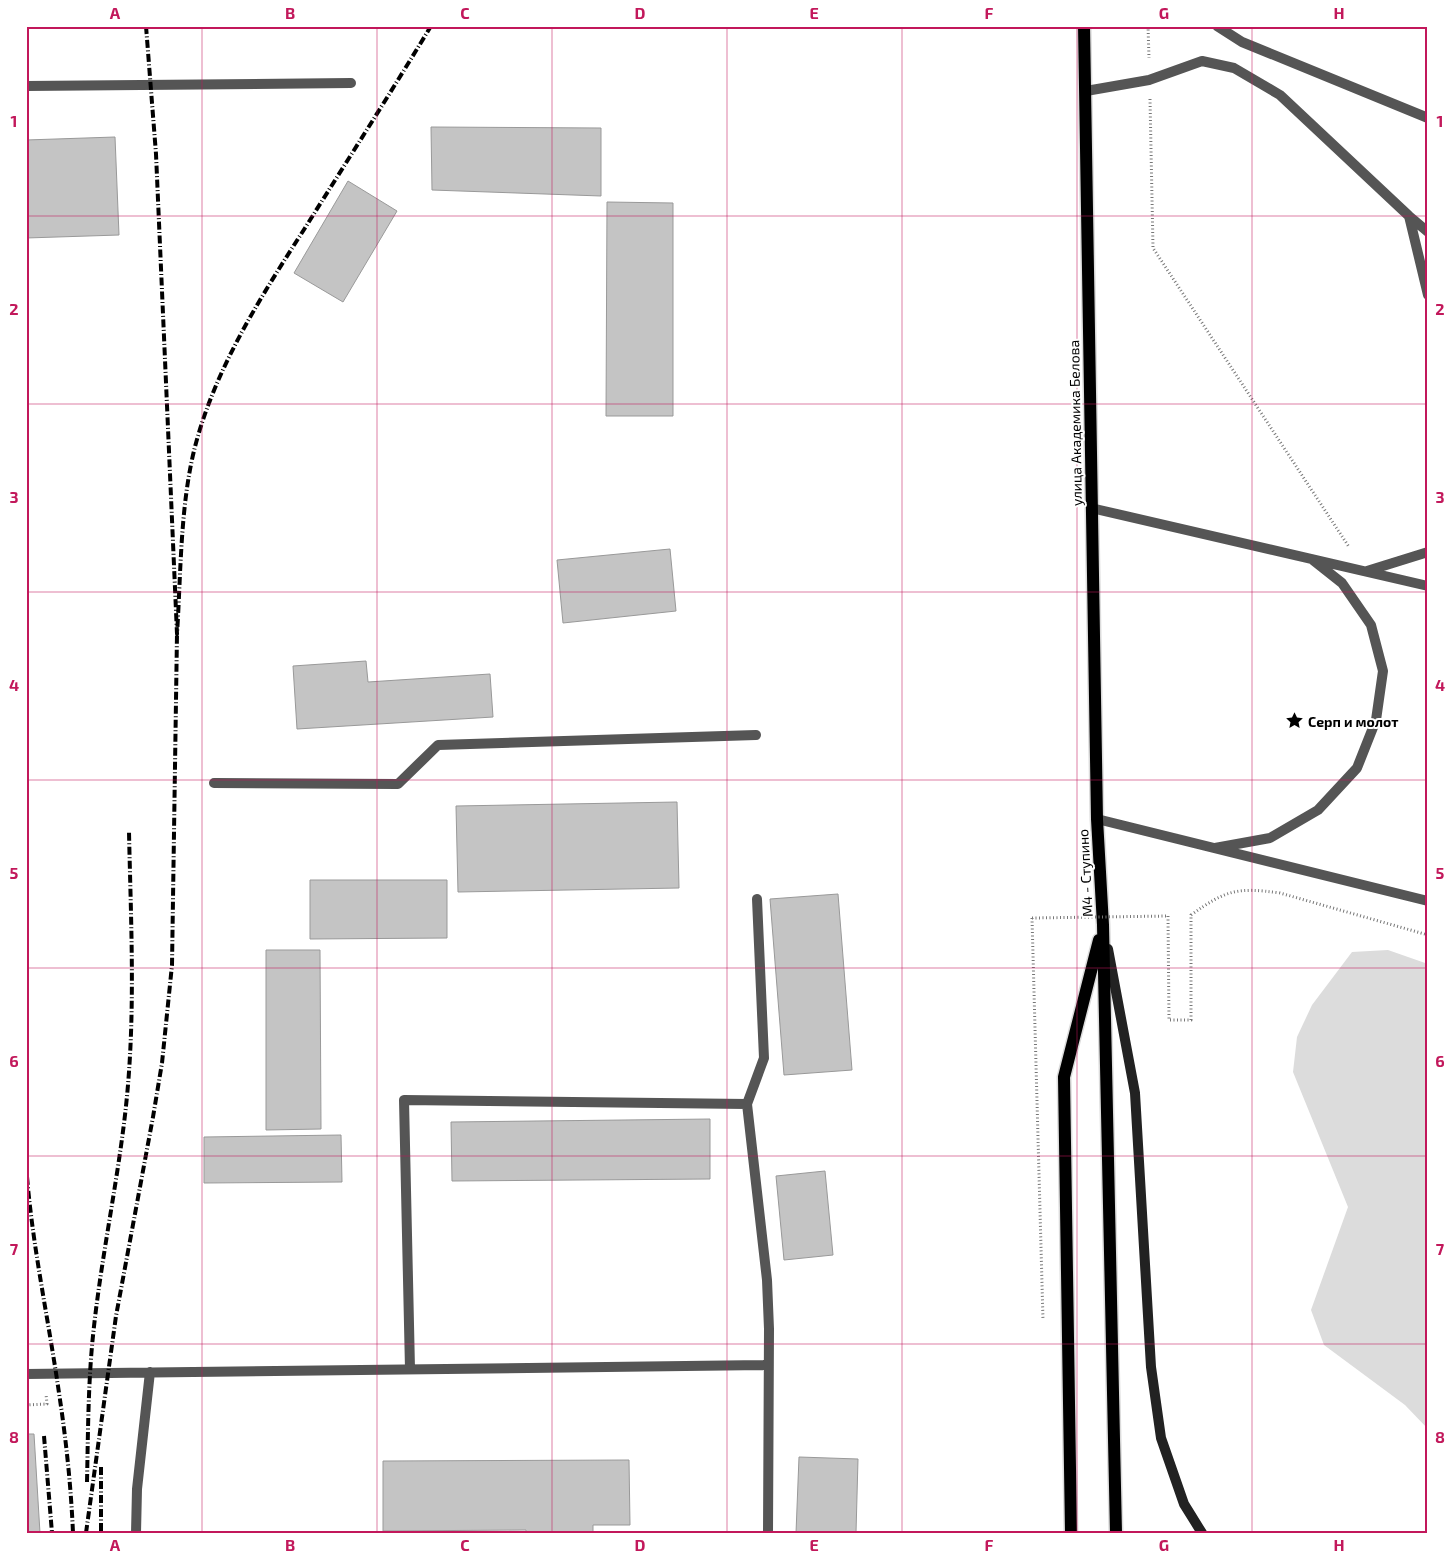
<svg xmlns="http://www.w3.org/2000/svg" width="1454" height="1559" viewBox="0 0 1454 1559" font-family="'Exo 2',sans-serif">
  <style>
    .green { fill: #dcdcdc }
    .building { fill: #c4c4c4; stroke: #999 }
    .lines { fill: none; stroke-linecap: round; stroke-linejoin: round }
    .primary-casing { stroke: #dbdbdb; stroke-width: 15 }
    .path { stroke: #777; stroke-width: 3; stroke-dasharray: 1 2.5; stroke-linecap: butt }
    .service { stroke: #555; stroke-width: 10 }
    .secondary { stroke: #222; stroke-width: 10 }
    .primary { stroke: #000; stroke-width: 12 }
    .rail { stroke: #000; stroke-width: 4; stroke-dasharray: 8 2.5 1 2.5; stroke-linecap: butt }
    .path-bridge { stroke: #777; stroke-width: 3; stroke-dasharray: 1 2.5; stroke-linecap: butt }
    .grid { fill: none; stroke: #c2185b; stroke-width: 1; stroke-opacity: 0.55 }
    .labels { text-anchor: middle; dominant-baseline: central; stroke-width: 4; stroke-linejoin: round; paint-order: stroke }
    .street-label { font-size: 14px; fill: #000; stroke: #fff }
    .poi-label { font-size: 14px; font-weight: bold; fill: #000; stroke: #fff; text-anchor: start }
    .neatline { fill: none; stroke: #c2185b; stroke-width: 2 }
    .grid-label { font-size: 16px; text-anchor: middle; font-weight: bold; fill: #c2185b }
  </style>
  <rect width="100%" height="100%" fill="#fff"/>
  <path class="green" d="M 1388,950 L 1428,964 L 1428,1429 L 1405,1405 L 1324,1345 L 1311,1310 L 1348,1207 L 1293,1072 L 1297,1037 L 1312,1005 L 1352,952 Z"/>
  <path class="building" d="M 431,127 L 601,128 L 601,196 L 432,190 Z
    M 115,137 L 119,235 L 26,238 L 26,140 Z
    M 348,181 L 397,211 L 343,302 L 294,273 Z
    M 607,202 L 673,203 L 673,416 L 606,416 Z
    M 670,549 L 676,611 L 563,623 L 557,560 Z
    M 366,661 L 368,682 L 490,674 L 493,717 L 297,729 L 293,666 Z
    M 677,802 L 679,888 L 458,892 L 456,806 Z
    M 310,880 L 447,880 L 447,938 L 310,939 Z
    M 838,894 L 852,1070 L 784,1075 L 770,899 Z
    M 266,950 L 320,950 L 321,1129 L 266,1130 Z
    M 710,1119 L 710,1179 L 452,1181 L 451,1122 Z
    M 341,1135 L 342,1182 L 204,1183 L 204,1137 Z
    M 825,1171 L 833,1255 L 784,1260 L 776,1176 Z
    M 26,1434 L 34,1434 L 40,1533 L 26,1533 Z
    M 799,1457 L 858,1459 L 856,1533 L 796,1533 Z
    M 629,1460 L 630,1525 L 593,1525 L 593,1533 L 526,1533 L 526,1530 L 383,1531 L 383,1461 Z"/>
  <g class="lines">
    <defs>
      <path id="primary" d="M 1084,26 L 1097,819 L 1103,925 L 1116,1533
        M 1071,1533 L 1064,1077 L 1099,940"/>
    </defs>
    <use href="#primary" class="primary-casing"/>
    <path class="path" d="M 1148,26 L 1149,58
      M 1150,99 L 1153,248 L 1349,547
      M 1168,916 L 1169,1020 L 1191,1020 L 1191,915 C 1226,890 1237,887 1280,893 L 1428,935
      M 1032,918 L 1043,1320
      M 26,1405 L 47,1404 L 46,1394"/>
    <path class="service" d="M 1217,26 L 1242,42 L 1428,118
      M 26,86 L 351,83
      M 1086,91 L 1149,80 L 1202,61 L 1234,68 L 1280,95 L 1409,216 L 1428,232
      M 1409,216 L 1428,295
      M 1091,508 L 1428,586
      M 1367,571 L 1428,552
      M 214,783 L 398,784 L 438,745 L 756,735
      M 1097,819 L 1428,901
      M 1215,848 L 1270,838 L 1318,810 L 1357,768 L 1376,720 L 1383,671 L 1371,625 L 1342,583 L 1313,560
      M 747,1104 L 764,1058 L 757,899
      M 410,1369 L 404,1100 L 747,1104 L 767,1280 L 769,1329 L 768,1533
      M 26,1374 L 768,1365
      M 136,1533 L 137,1489 L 150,1372"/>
    <path class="secondary" d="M 1108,949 L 1135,1093 L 1151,1367 L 1161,1438 L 1184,1504 L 1202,1533"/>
    <use href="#primary" class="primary"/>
    <path class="rail" d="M 146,26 L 156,154 L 177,634 C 181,573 180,502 196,443 C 217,365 262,295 305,228 C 347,161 390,94 431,26
      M 26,1163 C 31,1240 48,1316 59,1393 C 66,1439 71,1486 73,1533
      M 44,1436 L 52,1533
      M 101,1467 L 101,1533
      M 87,1482 C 88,1437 88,1392 92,1346 C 99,1269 116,1192 125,1115 C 136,1021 131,927 129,832
      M 86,1533 L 116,1316 L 153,1117 L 162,1063 L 172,965 L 177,634"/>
    <path class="path-bridge" d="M 1032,918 L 1168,916"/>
  </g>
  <path class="grid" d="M 202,26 L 202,1533M 377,26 L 377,1533M 552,26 L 552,1533M 727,26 L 727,1533M 902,26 L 902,1533M 1077,26 L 1077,1533M 1252,26 L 1252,1533M 26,216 L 1428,216M 26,404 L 1428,404M 26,592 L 1428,592M 26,780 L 1428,780M 26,968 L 1428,968M 26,1156 L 1428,1156M 26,1344 L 1428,1344"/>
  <defs>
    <symbol id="sight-bare" viewBox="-9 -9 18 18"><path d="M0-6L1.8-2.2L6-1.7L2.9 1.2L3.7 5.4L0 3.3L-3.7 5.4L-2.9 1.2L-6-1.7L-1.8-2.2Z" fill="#000" stroke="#fff" stroke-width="2.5" paint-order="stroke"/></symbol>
  </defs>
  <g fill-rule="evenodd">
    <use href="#sight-bare" x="1282" y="708" width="25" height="25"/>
  </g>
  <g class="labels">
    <g class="street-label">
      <text transform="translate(1075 423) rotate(-91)">улица Академика Белова</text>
      <text transform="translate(1085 873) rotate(-93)">М4 - Ступино</text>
    </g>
    <g class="poi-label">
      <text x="1308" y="721">Серп и молот</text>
    </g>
  </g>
  <rect width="1454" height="1559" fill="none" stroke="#ffffff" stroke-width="55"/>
  <rect x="28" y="28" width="1398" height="1504" class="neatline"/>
  <g class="grid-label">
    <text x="115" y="19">A</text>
    <text x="290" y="19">B</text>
    <text x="465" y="19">C</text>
    <text x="640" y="19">D</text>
    <text x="814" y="19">E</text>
    <text x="989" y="19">F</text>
    <text x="1164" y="19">G</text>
    <text x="1339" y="19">H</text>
    <text x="14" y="127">1</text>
    <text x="1440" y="127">1</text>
    <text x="14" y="315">2</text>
    <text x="1440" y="315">2</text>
    <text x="14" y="503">3</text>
    <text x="1440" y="503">3</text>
    <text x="14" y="691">4</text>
    <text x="1440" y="691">4</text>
    <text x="14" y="879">5</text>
    <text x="1440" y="879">5</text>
    <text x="14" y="1067">6</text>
    <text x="1440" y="1067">6</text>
    <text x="14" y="1255">7</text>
    <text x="1440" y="1255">7</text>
    <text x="14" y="1443">8</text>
    <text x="1440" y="1443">8</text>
    <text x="115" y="1551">A</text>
    <text x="290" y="1551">B</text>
    <text x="465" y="1551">C</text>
    <text x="640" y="1551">D</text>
    <text x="814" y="1551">E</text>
    <text x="989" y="1551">F</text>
    <text x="1164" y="1551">G</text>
    <text x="1339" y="1551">H</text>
  </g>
</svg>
